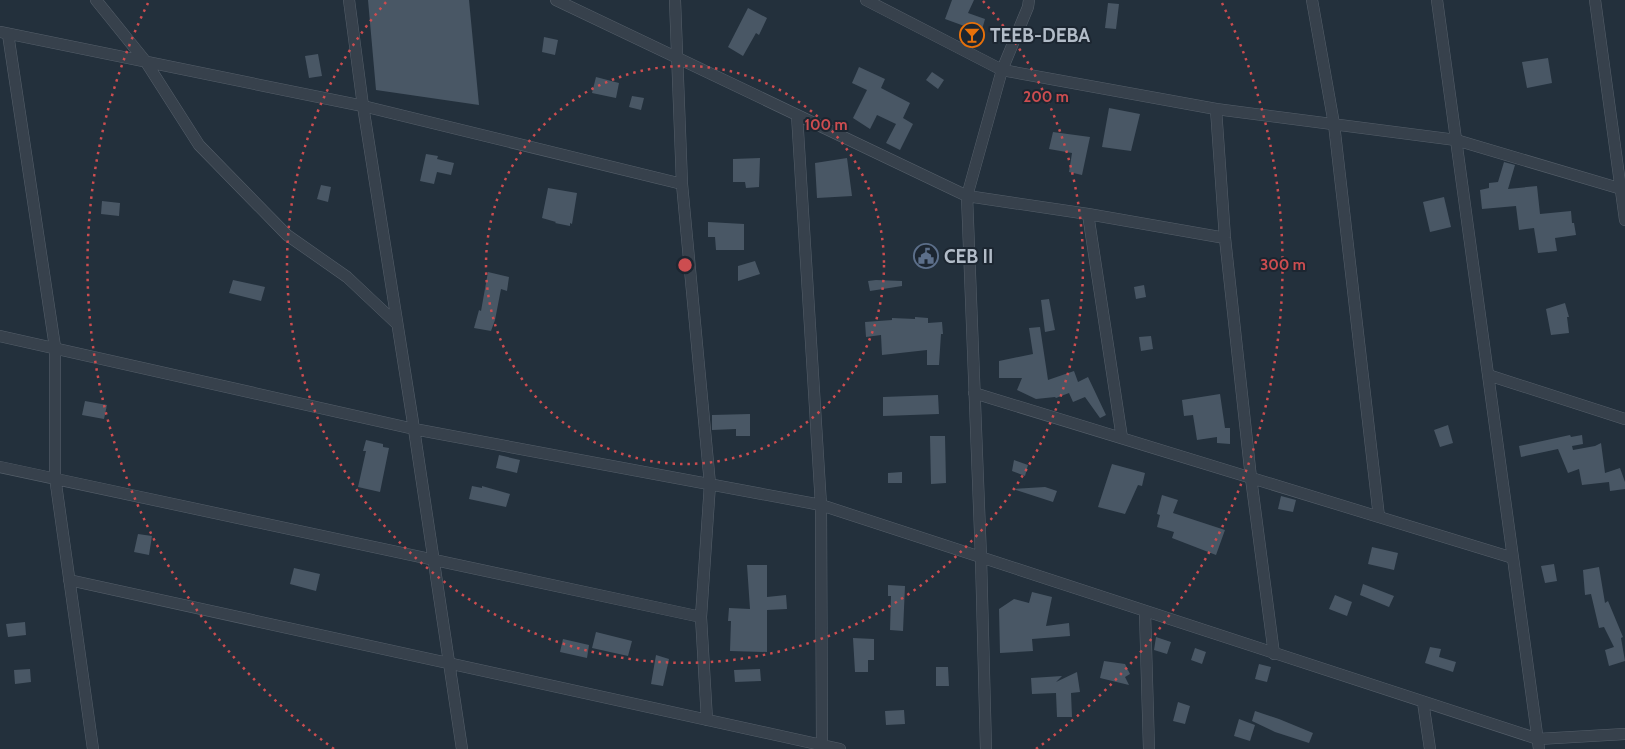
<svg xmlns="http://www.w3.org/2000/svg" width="1625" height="749" viewBox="0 0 1625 749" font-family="Cabin,sans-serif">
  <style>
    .building { fill: #495765 }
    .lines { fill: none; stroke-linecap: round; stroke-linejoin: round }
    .street-casing { stroke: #555f6a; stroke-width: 12 }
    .street { stroke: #37414c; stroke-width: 11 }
    .ring { fill: none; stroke: #cd4d50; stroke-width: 2.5; stroke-dasharray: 2.5 5 }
    .labels { text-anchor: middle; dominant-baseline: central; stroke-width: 4; stroke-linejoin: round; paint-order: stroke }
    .poi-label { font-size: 19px; font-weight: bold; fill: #b2bcc8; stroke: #1c2631; text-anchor: start }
    .centre { fill: #cd4d50; stroke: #1c2631; stroke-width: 2.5 }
    .ring-label { font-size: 15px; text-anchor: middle; font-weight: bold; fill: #cd4d50; stroke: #1c2631; stroke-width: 4; stroke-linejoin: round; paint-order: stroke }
  </style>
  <rect width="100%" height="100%" fill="#23303c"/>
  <path class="building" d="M 368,0 L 469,0 L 479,105 L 376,90 Z
    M 952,0 L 974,0 L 968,13 L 985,19 L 980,37 L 964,42 L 961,40 L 967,27 L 945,19 Z
    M 1108,3 L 1119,4 L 1116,29 L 1105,28 Z
    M 748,8 L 767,18 L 759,35 L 756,33 L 743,56 L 728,47 Z
    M 544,37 L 558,40 L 555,55 L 542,52 Z
    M 318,54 L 322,76 L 309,78 L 305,56 Z
    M 1548,58 L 1552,83 L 1527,88 L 1522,62 Z
    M 859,67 L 885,79 L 881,88 L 910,103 L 903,118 L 913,124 L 900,150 L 886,143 L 896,124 L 877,115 L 870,129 L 853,118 L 867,90 L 852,83 Z
    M 932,72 L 944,80 L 938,89 L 926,80 Z
    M 596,77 L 619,83 L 616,98 L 592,93 Z
    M 632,96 L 644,98 L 641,110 L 629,107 Z
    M 1109,108 L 1140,114 L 1131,151 L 1102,147 Z
    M 1053,132 L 1090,137 L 1082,175 L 1069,172 L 1072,153 L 1049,149 Z
    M 426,154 L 438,156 L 437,159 L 454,163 L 451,175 L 437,172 L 434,184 L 420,181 Z
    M 760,158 L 759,187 L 746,188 L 745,182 L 733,182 L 733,159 Z
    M 847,158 L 852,196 L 817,198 L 815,163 Z
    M 1504,162 L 1515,165 L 1508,189 L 1537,186 L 1540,214 L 1571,211 L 1572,223 L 1574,223 L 1576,235 L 1555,238 L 1557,251 L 1538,253 L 1534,228 L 1519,230 L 1516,206 L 1482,209 L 1480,190 L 1489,188 L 1489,183 L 1498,182 Z
    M 321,185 L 331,187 L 328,202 L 317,199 Z
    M 548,188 L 577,193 L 572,224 L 570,223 L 570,226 L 555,223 L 556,222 L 542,218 Z
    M 1444,197 L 1451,227 L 1430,232 L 1423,202 Z
    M 102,201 L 120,203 L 119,216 L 101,214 Z
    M 708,222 L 744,224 L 744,250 L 716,250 L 715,237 L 708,237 Z
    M 755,261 L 760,274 L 738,281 L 738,266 Z
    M 488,272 L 509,277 L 507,291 L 501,289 L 495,320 L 491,331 L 474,328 L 479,310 L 481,311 Z
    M 233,280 L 265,287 L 261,301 L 229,293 Z
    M 876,280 L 902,281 L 902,286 L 870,291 L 868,281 Z
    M 1144,285 L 1146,297 L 1136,299 L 1134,287 Z
    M 1049,299 L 1055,330 L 1045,332 L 1041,300 Z
    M 1565,303 L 1569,317 L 1567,317 L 1569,333 L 1551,335 L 1546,309 Z
    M 915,317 L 928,318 L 928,323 L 942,322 L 943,334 L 941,334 L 939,365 L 927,365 L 927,350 L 882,355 L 881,335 L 866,337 L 865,322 L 892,320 L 892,318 L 915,319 Z
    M 1040,327 L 1048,380 L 1074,371 L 1078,382 L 1088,377 L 1106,415 L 1100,418 L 1085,397 L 1073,402 L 1069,393 L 1056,398 L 1055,397 L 1036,399 L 1017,390 L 1022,378 L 999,378 L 999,361 L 1033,354 L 1029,328 Z
    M 1151,336 L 1153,349 L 1141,351 L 1139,337 Z
    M 1220,394 L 1225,428 L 1230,428 L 1230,444 L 1217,443 L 1217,437 L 1197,440 L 1193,415 L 1184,416 L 1182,400 Z
    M 938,395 L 939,414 L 883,416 L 883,397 Z
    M 85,401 L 107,405 L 104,419 L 82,415 Z
    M 750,414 L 750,436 L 736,436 L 736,429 L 712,430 L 712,415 Z
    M 1448,425 L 1453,443 L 1440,447 L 1434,430 Z
    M 1570,435 L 1571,437 L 1582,435 L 1583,444 L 1572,446 L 1573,450 L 1595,446 L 1601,443 L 1605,473 L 1620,468 L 1625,482 L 1625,489 L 1610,491 L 1609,482 L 1582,485 L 1579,469 L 1568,473 L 1558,449 L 1521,457 L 1519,446 Z
    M 930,436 L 945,436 L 946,483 L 931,484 Z
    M 366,440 L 383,444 L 383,447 L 389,448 L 380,492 L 358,487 L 366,451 L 363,451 Z
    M 499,455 L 520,460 L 517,473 L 496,468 Z
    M 1014,460 L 1028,465 L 1025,476 L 1012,471 Z
    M 1112,464 L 1145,473 L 1142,486 L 1138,485 L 1125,514 L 1098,507 Z
    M 902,472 L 902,483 L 888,483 L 888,473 Z
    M 472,486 L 482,488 L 482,486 L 510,494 L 506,507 L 469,499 Z
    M 1045,487 L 1057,491 L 1053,502 L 1013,489 Z
    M 1162,495 L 1178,500 L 1173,513 L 1225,530 L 1216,555 L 1172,538 L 1174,532 L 1157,527 L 1160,515 L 1157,514 Z
    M 1281,496 L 1296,500 L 1293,512 L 1278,509 Z
    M 138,534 L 152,536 L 149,555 L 134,552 Z
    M 1372,547 L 1398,553 L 1394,570 L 1368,564 Z
    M 1554,564 L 1557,581 L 1545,583 L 1541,566 Z
    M 747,565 L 767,565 L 767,597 L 786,595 L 787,609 L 767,610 L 767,652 L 730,651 L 731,621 L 728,621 L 729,608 L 750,609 Z
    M 1599,567 L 1605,603 L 1608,601 L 1623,637 L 1621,638 L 1625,661 L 1609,666 L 1605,650 L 1614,647 L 1604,627 L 1599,628 L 1591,594 L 1585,595 L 1583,570 Z
    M 294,568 L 320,574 L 316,591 L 290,584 Z
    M 1363,584 L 1394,596 L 1389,607 L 1360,595 Z
    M 888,585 L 905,586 L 903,631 L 890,630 L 891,596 L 888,596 Z
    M 1032,592 L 1052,597 L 1046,626 L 1069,623 L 1070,636 L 1032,639 L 1033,651 L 1000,653 L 999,609 L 1014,599 L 1029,603 Z
    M 1335,595 L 1352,602 L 1347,616 L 1329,609 Z
    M 25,622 L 26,635 L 8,637 L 6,624 Z
    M 596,632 L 632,641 L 628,656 L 592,648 Z
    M 1156,637 L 1171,642 L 1167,654 L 1154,650 Z
    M 853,638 L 874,639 L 874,660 L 868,660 L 868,672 L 855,672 Z
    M 563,639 L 589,645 L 587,658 L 560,652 Z
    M 1430,647 L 1441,649 L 1439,657 L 1456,662 L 1453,672 L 1425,663 Z
    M 1195,648 L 1206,652 L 1202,664 L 1191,660 Z
    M 656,655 L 669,659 L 663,686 L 651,684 Z
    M 1104,661 L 1125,664 L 1130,674 L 1125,677 L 1129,685 L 1100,678 Z
    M 1259,664 L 1271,667 L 1267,682 L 1255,679 Z
    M 936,667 L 948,667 L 949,686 L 936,686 Z
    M 30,669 L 31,682 L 15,684 L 14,670 Z
    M 760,669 L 761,681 L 735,682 L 734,670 Z
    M 1077,672 L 1080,692 L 1071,693 L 1072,717 L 1057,717 L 1056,693 L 1032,694 L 1031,678 L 1062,676 L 1056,682 Z
    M 1178,702 L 1190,706 L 1185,724 L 1173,721 Z
    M 904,710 L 905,724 L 886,725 L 885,711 Z
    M 1255,711 L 1279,719 L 1313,733 L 1309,743 L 1275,732 L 1252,721 Z
    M 1239,719 L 1255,725 L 1250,741 L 1234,736 Z"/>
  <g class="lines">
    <defs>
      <path id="street" d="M 96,0 L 146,62 L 199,145 L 287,235 L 347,277 L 397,324
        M 349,0 L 363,106 L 414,429 L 462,749
        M 556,0 L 967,196 L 1088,214 L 1225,238
        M 675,0 L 682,184 L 710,484 L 701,617 L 707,720
        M 866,0 L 1002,70 L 1216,109 L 1456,140 L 1625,190
        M 1312,0 L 1334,124 L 1379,517
        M 1437,0 L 1539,749
        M 1595,0 L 1625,220
        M 0,32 L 363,106 L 682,184
        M 8,34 L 55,347 L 55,477 L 93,749
        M 1216,109 L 1225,238 L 1251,478 L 1274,654
        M 797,115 L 821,505 L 822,749
        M 1088,214 L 1122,438
        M 0,336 L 414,429 L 821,505 L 1538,739 L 1625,734
        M 1488,375 L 1625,419
        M 974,393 L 1513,558
        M 0,467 L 701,617
        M 69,580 L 840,749
        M 1145,612 L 1149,749
        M 1423,702 L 1430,749
        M 986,749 L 981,558 L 967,196 L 1002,70 L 1028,7 L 1029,0"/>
    </defs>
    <use href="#street" class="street-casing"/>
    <use href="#street" class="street"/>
  </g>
  <g class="ring">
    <circle cx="685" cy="265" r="199"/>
    <path d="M983 1A398 398 0 1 1 387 1"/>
    <path d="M334 749A598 598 0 0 1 148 3M1222 3A598 598 0 0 1 1036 749"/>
  </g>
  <defs>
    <symbol id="bar-ring" viewBox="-11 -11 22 22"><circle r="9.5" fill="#1c2631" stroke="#e8710a" stroke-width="1.5"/><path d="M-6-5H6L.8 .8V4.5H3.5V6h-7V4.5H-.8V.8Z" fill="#e8710a"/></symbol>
    <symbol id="civic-ring" viewBox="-11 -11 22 22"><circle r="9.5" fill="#1c2631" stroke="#5c6f8a" stroke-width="1.5"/><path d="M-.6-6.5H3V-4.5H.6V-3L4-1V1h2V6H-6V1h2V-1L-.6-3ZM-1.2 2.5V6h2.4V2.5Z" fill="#5c6f8a"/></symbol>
  </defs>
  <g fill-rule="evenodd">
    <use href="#bar-ring" x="958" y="21" width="28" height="28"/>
    <use href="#civic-ring" x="912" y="242" width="28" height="28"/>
  </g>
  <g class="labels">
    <g class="poi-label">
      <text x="990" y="35">TEEB-DEBA</text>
      <text x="944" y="256">CEB II</text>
    </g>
  </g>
  <circle cx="685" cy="265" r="8" class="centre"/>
  <g class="ring-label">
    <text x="1046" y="102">200 m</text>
    <text x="826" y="130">100 m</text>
    <text x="1283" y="270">300 m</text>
  </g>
</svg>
